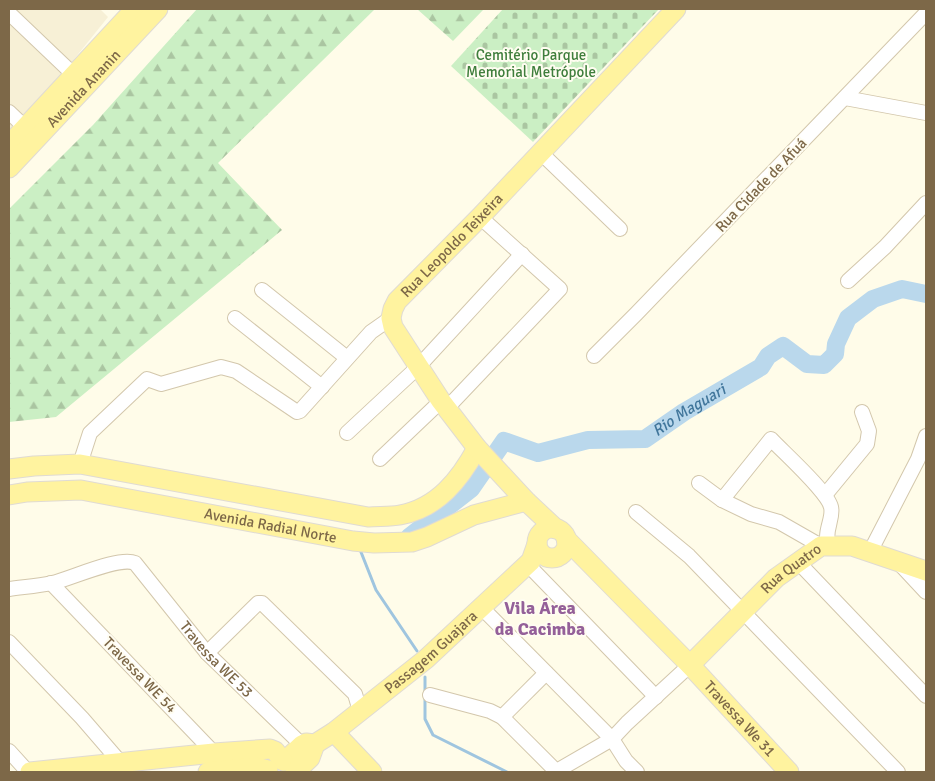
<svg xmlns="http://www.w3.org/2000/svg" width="935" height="781" viewBox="0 0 935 781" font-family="Signika,sans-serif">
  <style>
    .residential { fill: #f7f0d6 }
    .forest { fill: url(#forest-firs) }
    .cemetery { fill: url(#cemetery-stones) }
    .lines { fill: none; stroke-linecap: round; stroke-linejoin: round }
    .stream { stroke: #9fc5df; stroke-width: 3 }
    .river { stroke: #bad8ec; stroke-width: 18 }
    .minor-casing { stroke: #d3c7ac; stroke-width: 16 }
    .major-casing { stroke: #e0dbd3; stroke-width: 21 }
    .minor { stroke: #fff; stroke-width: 14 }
    .major { stroke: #fff39f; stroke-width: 19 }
    .labels { text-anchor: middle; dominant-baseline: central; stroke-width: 4; stroke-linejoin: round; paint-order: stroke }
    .park-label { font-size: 15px; fill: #3f7e3c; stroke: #fffdf1 }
    .street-label { font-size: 15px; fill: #7d6848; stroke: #fffdf1 }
    .water-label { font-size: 16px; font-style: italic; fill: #41769b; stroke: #fffdf1 }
    .quarter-label { font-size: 18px; font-weight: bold; fill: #946099; stroke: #fffdf1 }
  </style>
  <defs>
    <pattern id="forest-firs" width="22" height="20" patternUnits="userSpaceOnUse" patternTransform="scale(1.25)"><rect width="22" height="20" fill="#cbefc4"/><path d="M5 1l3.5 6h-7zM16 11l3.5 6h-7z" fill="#aac5a1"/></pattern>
    <pattern id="cemetery-stones" width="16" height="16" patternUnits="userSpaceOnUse" patternTransform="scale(1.25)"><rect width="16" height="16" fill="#cbefc4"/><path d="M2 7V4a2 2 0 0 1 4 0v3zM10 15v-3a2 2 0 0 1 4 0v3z" fill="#aac5a1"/></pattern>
  </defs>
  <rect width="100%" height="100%" fill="#fffce9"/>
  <path class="residential" d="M 9,9 L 100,9 L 108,17 L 9,140 Z"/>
  <path class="forest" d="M 197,9 L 375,9 L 218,163 L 282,230 L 56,417 L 9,422 L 9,209 L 93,125 Z
    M 417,9 L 484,9 L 453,41 Z"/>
  <path class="cemetery" d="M 503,9 L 659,9 L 533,142 L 451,66 Z"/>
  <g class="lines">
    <path class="stream" d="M 359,547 L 376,590 L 417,651
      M 425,677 L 425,719 L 433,735 L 507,772"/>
    <path class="river" id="s1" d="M 409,537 L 471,489 L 504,441 L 538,453 L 588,440 L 645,439 L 684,412 L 761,367 L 768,356 L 783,346 L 807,364 L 824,365 L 835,354 L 836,344 L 848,318 L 873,299 L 902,289 L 926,294"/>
    <defs>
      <g id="minor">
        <path d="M 9,13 L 74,75"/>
        <path d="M 845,98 L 926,113"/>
        <path d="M 9,112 L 32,134"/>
        <path d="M 541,153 L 620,229"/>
        <path d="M 848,281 L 885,247 L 926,203"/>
        <path d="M 262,290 L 347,358"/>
        <path d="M 235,318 L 322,387"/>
        <path d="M 594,356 L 636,314 L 926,13"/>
        <path d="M 447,408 L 560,289 L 480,217"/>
        <path d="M 347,433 L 418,367 L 522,254"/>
        <path d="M 380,459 L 441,401"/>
        <path d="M 80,464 L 90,433 L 147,379 L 161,384 L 221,367 L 236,371 L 297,412 L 300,411 L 371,332 L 391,318"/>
        <path d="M 699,483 L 722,500 L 751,514 L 779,522 L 821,546"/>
        <path d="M 825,495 L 867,444 L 869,431 L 862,412"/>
        <path d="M 722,500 L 771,439 C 784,453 827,491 831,507 C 834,518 824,530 828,545"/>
        <path d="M 636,512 L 689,556 L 898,772"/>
        <path d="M 870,552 L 918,459 L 926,436"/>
        <path d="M 798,562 L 926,696"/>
        <path d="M 899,563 L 926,592"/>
        <path d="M 532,569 L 656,697"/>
        <path d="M 51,583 L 214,753 L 218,758"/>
        <path id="s2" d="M 9,589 C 23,587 38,586 52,583 C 70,579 119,556 135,563 L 207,653 L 302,745"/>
        <path d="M 481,607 L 612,739 L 626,761 L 637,772"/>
        <path d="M 9,642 L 82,718 L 120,762"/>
        <path d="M 207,653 L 258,603 L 262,603 L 355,694 L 360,711"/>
        <path d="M 430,695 L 490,711 L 502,717 L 556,771"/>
        <path d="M 502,717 L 546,673"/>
        <path d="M 9,751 L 28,772"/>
        <path d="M 555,772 L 612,739 L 627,723 L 690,665"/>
      </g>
      <g id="major">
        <path d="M 9,145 L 135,9"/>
        <path id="s3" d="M 9,168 L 158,9"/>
        <path d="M 9,469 L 34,466 L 80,464 L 368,517 C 378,516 390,517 400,515 C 438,508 460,479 477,448"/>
        <path id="s4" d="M 9,495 L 27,492 L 81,490 L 353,541 L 374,543 L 412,542 L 427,537 L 474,515 L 526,501"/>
        <circle cx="552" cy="543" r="15"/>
        <path id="s5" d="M 556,529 L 526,501 L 477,448 L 441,401 L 393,327 L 391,318 L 393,309 L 397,301 L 480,217 L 676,9"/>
        <path id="s6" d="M 566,539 L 690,665 L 789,772"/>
        <path id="s7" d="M 690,665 L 776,578 L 821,546 L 852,546 L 926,571"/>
        <path d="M 334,732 L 372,772"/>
        <path id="s8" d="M 285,761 L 302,745 L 306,743 L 315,744 L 334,732 L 426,659 L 531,561 L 537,544"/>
        <path d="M 30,772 L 214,753 L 270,749 L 275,751 L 283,761"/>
        <path d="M 208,772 L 256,767 L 268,770"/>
        <path d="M 295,772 L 310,758 L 315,744"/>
      </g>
    </defs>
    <use href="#minor" class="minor-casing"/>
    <use href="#major" class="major-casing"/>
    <use href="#minor" class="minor"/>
    <use href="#major" class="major"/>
  </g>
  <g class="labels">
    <g class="park-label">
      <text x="531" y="55">Cemitério Parque<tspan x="531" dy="17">Memorial Metrópole</tspan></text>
    </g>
    <g class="street-label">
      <text stroke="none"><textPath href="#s3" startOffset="109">Avenida Ananin</textPath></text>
      <text transform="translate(761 185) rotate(-46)">Rua Cidade de Afuá</text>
      <text stroke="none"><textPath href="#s5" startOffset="366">Rua Leopoldo Teixeira</textPath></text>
      <text stroke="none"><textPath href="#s4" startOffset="265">Avenida Radial Norte</textPath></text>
      <text stroke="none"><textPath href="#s7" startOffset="140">Rua Quatro</textPath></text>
      <text stroke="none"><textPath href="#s8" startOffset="185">Passagem Guajara</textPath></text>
      <text stroke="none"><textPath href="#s2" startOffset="256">Travessa WE 53</textPath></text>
      <text transform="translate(140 675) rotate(46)">Travessa WE 54</text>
      <text stroke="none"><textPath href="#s6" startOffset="250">Travessa We 31</textPath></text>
    </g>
    <g class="water-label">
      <text stroke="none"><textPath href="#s1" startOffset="334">Rio Maguari</textPath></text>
    </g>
    <g class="quarter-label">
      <text x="540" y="608">Vila Área<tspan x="540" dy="21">da Cacimba</tspan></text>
    </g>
  </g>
  <rect width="935" height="781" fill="none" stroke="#7d6848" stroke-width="20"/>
</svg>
